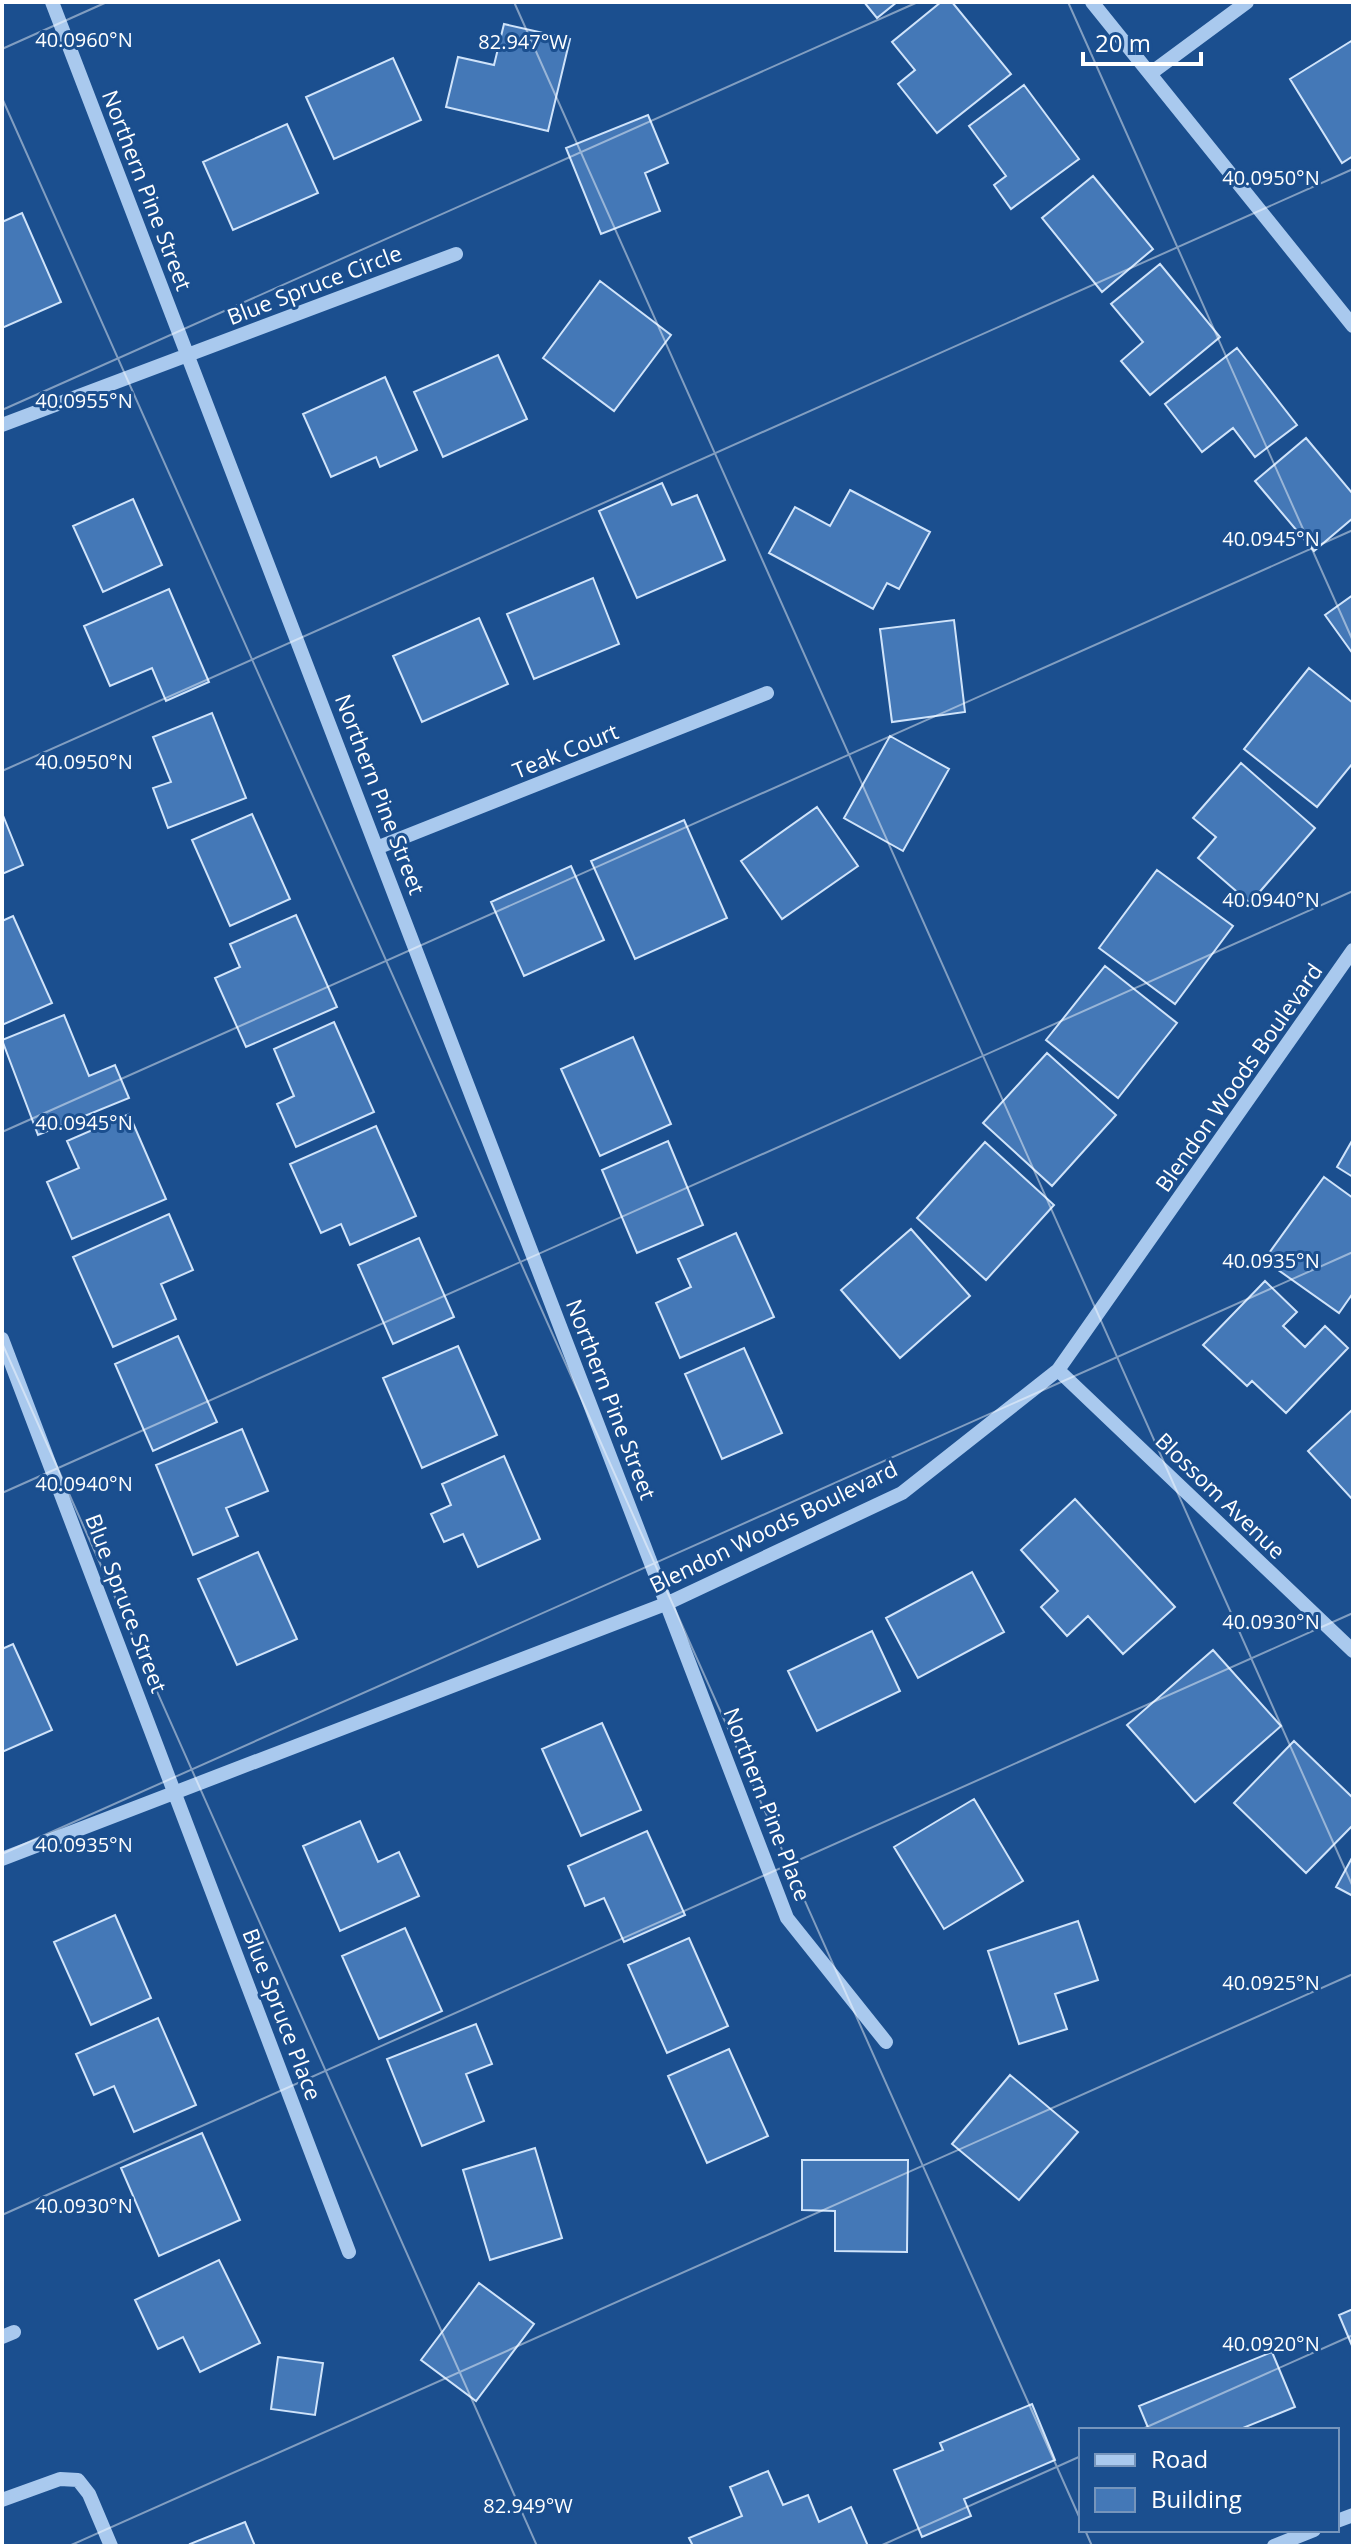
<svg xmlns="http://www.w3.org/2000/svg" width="1355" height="2548" viewBox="0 0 1355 2548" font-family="'Open Sans',sans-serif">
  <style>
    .building { fill: #4478b7; stroke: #cfe3fa; stroke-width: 2 }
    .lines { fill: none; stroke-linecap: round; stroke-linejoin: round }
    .minor { stroke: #a9c9ee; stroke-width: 14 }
    .ticks { fill: none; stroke: #fff; stroke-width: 2; stroke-opacity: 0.45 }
    .labels { text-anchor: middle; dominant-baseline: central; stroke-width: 6; stroke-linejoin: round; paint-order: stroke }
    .street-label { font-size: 22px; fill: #fff; stroke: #1b4f8f }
    .ticks-label { font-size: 20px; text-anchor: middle; fill: #fff; stroke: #1b4f8f; stroke-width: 6; stroke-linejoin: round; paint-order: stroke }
  </style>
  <rect width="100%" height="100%" fill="#1b4f8f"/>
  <path class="building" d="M 864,2 L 897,2 L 877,18 Z
    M 941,2 L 952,2 L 1011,74 L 937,133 L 898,84 L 915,70 L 892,42 Z
    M 504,24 L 570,39 L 548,131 L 446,107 L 458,57 L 494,65 Z
    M 1353,40 L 1353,156 L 1342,163 L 1290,79 Z
    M 393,58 L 421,120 L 334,159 L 306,97 Z
    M 1024,85 L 1079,159 L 1011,209 L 994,185 L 1006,176 L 969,126 Z
    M 648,115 L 668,163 L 645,173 L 660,211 L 601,234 L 566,148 Z
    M 287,124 L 318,193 L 233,230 L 203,162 Z
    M 1093,176 L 1153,249 L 1102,292 L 1042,218 Z
    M 22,213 L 61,302 L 2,328 L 2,222 Z
    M 1160,264 L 1220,337 L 1150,395 L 1121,361 L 1143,342 L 1111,304 Z
    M 600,281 L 671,335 L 614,411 L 543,358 Z
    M 1237,348 L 1297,425 L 1255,457 L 1233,428 L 1202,452 L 1165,404 Z
    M 498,355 L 527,419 L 443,457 L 414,392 Z
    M 385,377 L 417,450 L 380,467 L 376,457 L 331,477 L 303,414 Z
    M 1306,438 L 1353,494 L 1353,518 L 1314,551 L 1255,481 Z
    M 662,483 L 672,505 L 697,495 L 725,560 L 637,598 L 599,511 Z
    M 850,490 L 930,532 L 899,589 L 887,583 L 873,609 L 769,553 L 795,507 L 830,526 Z
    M 133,499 L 162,565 L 103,592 L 73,526 Z
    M 593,578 L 619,644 L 534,679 L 507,614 Z
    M 169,589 L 209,682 L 166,701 L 152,668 L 110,686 L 84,626 Z
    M 1353,595 L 1353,654 L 1325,615 Z
    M 479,618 L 508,684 L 422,722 L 393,656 Z
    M 954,620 L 965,712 L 892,722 L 880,629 Z
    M 1309,668 L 1353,703 L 1353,763 L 1317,807 L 1244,749 Z
    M 212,713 L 246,798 L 168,828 L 153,788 L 171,782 L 153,737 Z
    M 890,736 L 949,769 L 903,851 L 844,818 Z
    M 1241,763 L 1315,828 L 1250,903 L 1198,858 L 1216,837 L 1193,818 Z
    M 817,807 L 858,866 L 782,919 L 741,861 Z
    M 2,813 L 23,865 L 2,874 Z
    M 252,814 L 290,899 L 230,926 L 192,840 Z
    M 684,820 L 727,918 L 635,959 L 591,861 Z
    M 571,866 L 604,940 L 524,976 L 491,902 Z
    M 1157,870 L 1233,926 L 1175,1004 L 1099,948 Z
    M 296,915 L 337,1007 L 246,1047 L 215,978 L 240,967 L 230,944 Z
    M 13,916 L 52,1003 L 2,1025 L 2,921 Z
    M 1105,966 L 1177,1023 L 1118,1098 L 1046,1040 Z
    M 64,1015 L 89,1076 L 115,1065 L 129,1098 L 38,1135 L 2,1040 Z
    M 334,1022 L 374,1112 L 296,1147 L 277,1104 L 294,1096 L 274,1049 Z
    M 633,1037 L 671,1124 L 600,1156 L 561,1069 Z
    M 1047,1053 L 1116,1115 L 1052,1186 L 983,1123 Z
    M 129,1114 L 166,1199 L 72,1239 L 47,1182 L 79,1168 L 67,1141 Z
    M 376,1126 L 416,1216 L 350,1245 L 341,1224 L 321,1233 L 290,1164 Z
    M 1353,1139 L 1353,1177 L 1337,1167 Z
    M 668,1141 L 703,1225 L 637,1253 L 602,1170 Z
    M 985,1142 L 1054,1205 L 986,1280 L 917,1218 Z
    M 1324,1177 L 1353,1198 L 1353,1293 L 1339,1313 L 1264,1260 Z
    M 169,1214 L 193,1270 L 161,1284 L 176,1319 L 113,1347 L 73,1257 Z
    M 911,1229 L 970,1296 L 900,1358 L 841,1290 Z
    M 736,1233 L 774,1317 L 680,1358 L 656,1303 L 691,1287 L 678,1259 Z
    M 419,1238 L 454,1317 L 393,1344 L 358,1265 Z
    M 1265,1281 L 1297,1312 L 1283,1326 L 1305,1347 L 1325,1326 L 1348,1348 L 1286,1413 L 1252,1381 L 1247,1386 L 1203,1345 Z
    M 178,1336 L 217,1422 L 153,1451 L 115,1364 Z
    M 458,1346 L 497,1435 L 422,1468 L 383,1378 Z
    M 744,1348 L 782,1433 L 722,1459 L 685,1374 Z
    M 1353,1409 L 1353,1500 L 1308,1451 Z
    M 242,1429 L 268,1491 L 226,1508 L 238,1536 L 193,1555 L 156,1465 Z
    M 504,1456 L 540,1539 L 478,1567 L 463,1534 L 444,1542 L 431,1514 L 451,1505 L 442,1484 Z
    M 1075,1499 L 1175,1607 L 1123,1654 L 1088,1616 L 1067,1636 L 1041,1607 L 1058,1591 L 1021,1550 Z
    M 258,1552 L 297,1639 L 237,1665 L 198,1579 Z
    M 972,1572 L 1004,1632 L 918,1678 L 886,1618 Z
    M 872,1631 L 900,1691 L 817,1731 L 788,1671 Z
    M 13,1644 L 52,1730 L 2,1752 L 2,1649 Z
    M 1213,1650 L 1281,1726 L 1195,1802 L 1127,1725 Z
    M 602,1723 L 641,1810 L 581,1836 L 542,1749 Z
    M 1294,1741 L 1353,1798 L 1353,1825 L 1306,1873 L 1234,1803 Z
    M 974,1799 L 1023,1881 L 944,1929 L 894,1847 Z
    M 360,1821 L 378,1862 L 399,1852 L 419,1896 L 340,1931 L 303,1846 Z
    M 647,1831 L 685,1915 L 624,1942 L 604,1898 L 585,1906 L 568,1866 Z
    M 1353,1856 L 1353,1896 L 1336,1887 Z
    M 115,1915 L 151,1998 L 91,2025 L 54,1942 Z
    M 1078,1921 L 1098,1980 L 1055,1994 L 1067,2029 L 1019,2044 L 988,1951 Z
    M 405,1928 L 442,2011 L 379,2039 L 342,1956 Z
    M 689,1938 L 728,2026 L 667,2053 L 628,1965 Z
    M 158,2018 L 196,2105 L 134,2132 L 114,2086 L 94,2095 L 76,2054 Z
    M 476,2024 L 492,2064 L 466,2074 L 484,2121 L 422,2146 L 387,2059 Z
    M 729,2049 L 768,2136 L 707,2163 L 668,2076 Z
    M 1010,2075 L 1078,2132 L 1019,2200 L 952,2144 Z
    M 202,2133 L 240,2220 L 159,2256 L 121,2168 Z
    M 535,2148 L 562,2238 L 490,2260 L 463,2170 Z
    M 802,2160 L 908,2160 L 907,2252 L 835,2251 L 835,2211 L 802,2210 Z
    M 219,2260 L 260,2343 L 200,2372 L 183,2337 L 158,2349 L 135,2300 Z
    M 479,2283 L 534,2324 L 476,2401 L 421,2360 Z
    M 1353,2309 L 1353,2348 L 1339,2315 Z
    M 1272,2352 L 1295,2407 L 1238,2430 L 1149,2430 L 1139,2406 Z
    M 278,2357 L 323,2363 L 315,2415 L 271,2409 Z
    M 1032,2404 L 1055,2460 L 964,2499 L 971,2516 L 922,2537 L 894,2470 L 943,2450 L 940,2443 Z
    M 768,2471 L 783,2505 L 808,2495 L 819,2522 L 851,2507 L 868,2546 L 693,2546 L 689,2538 L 742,2516 L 730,2487 Z
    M 245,2522 L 255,2546 L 191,2546 L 190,2544 Z"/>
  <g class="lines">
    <path class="minor" d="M 52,2 L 787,1918 L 886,2042
      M 1092,2 L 1353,326
      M 1151,73 L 1247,2
      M 2,425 L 456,254
      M 379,847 L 767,693
      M 2,1339 L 349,2252
      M 1058,1370 L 1353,1651
      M 2,1859 L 668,1603 L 902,1493 L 1058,1370 L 1353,950
      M 2,2337 L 14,2332
      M 2,2500 L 60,2479 L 78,2480 L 89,2494 L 111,2546
      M 1337,2521 L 1353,2515
      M 1274,2546 L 1314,2530"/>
  </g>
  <path class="ticks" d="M 514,2 L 1353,1887M 1068,2 L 1353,641M 2,49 L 107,2M 2,98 L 1081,2521M 2,410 L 918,2M 2,771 L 1353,169M 2,1132 L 1353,530M 2,1343 L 537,2546M 2,1493 L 1353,891M 2,1854 L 1353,1252M 2,2215 L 1353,1613M 1140,2430 L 1353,2335M 1085,2530 L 1092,2546M 69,2546 L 1353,1974M 880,2546 L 1081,2456"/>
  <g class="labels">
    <g class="street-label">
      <text transform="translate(148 190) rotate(69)">Northern Pine Street</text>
      <text transform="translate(314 284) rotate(-21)">Blue Spruce Circle</text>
      <text transform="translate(565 750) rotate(-22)">Teak Court</text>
      <text transform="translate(381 794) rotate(69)">Northern Pine Street</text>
      <text transform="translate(1238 1077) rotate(-55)">Blendon Woods Boulevard</text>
      <text transform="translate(612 1399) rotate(69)">Northern Pine Street</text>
      <text transform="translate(1221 1495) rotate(44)">Blossom Avenue</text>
      <text transform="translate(773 1526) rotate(-26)">Blendon Woods Boulevard</text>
      <text transform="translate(127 1603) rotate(69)">Blue Spruce Street</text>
      <text transform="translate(768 1804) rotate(69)">Northern Pine Place</text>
      <text transform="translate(283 2014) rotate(69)">Blue Spruce Place</text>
    </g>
  </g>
  <g class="ticks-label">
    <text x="84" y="47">40.0960°N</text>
    <text x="523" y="49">82.947°W</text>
    <text x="1271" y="185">40.0950°N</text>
    <text x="84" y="408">40.0955°N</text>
    <text x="1271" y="546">40.0945°N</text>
    <text x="84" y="769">40.0950°N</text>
    <text x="1271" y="907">40.0940°N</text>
    <text x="84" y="1130">40.0945°N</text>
    <text x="1271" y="1268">40.0935°N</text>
    <text x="84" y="1491">40.0940°N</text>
    <text x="1271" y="1629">40.0930°N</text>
    <text x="84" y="1852">40.0935°N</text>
    <text x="1271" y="1990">40.0925°N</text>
    <text x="84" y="2213">40.0930°N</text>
    <text x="1271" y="2351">40.0920°N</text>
    <text x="528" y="2513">82.949°W</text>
  </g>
  <rect width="1355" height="2548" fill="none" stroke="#ffffff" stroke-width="8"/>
  <rect x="1079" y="2428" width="260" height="104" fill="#1b4f8f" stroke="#7695bc" stroke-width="2"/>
  <rect x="1095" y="2454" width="40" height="12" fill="#a9c9ee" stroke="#7695bc" stroke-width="2"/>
  <text x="1151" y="2468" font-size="24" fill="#ffffff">Road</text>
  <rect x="1095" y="2488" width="40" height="24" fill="#4478b7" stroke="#7695bc" stroke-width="2"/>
  <text x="1151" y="2508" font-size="24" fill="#ffffff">Building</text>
  <path d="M1083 52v12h118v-12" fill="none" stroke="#ffffff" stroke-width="4"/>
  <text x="1095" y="52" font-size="24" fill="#ffffff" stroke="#1b4f8f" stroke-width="6" paint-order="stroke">20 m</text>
</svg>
